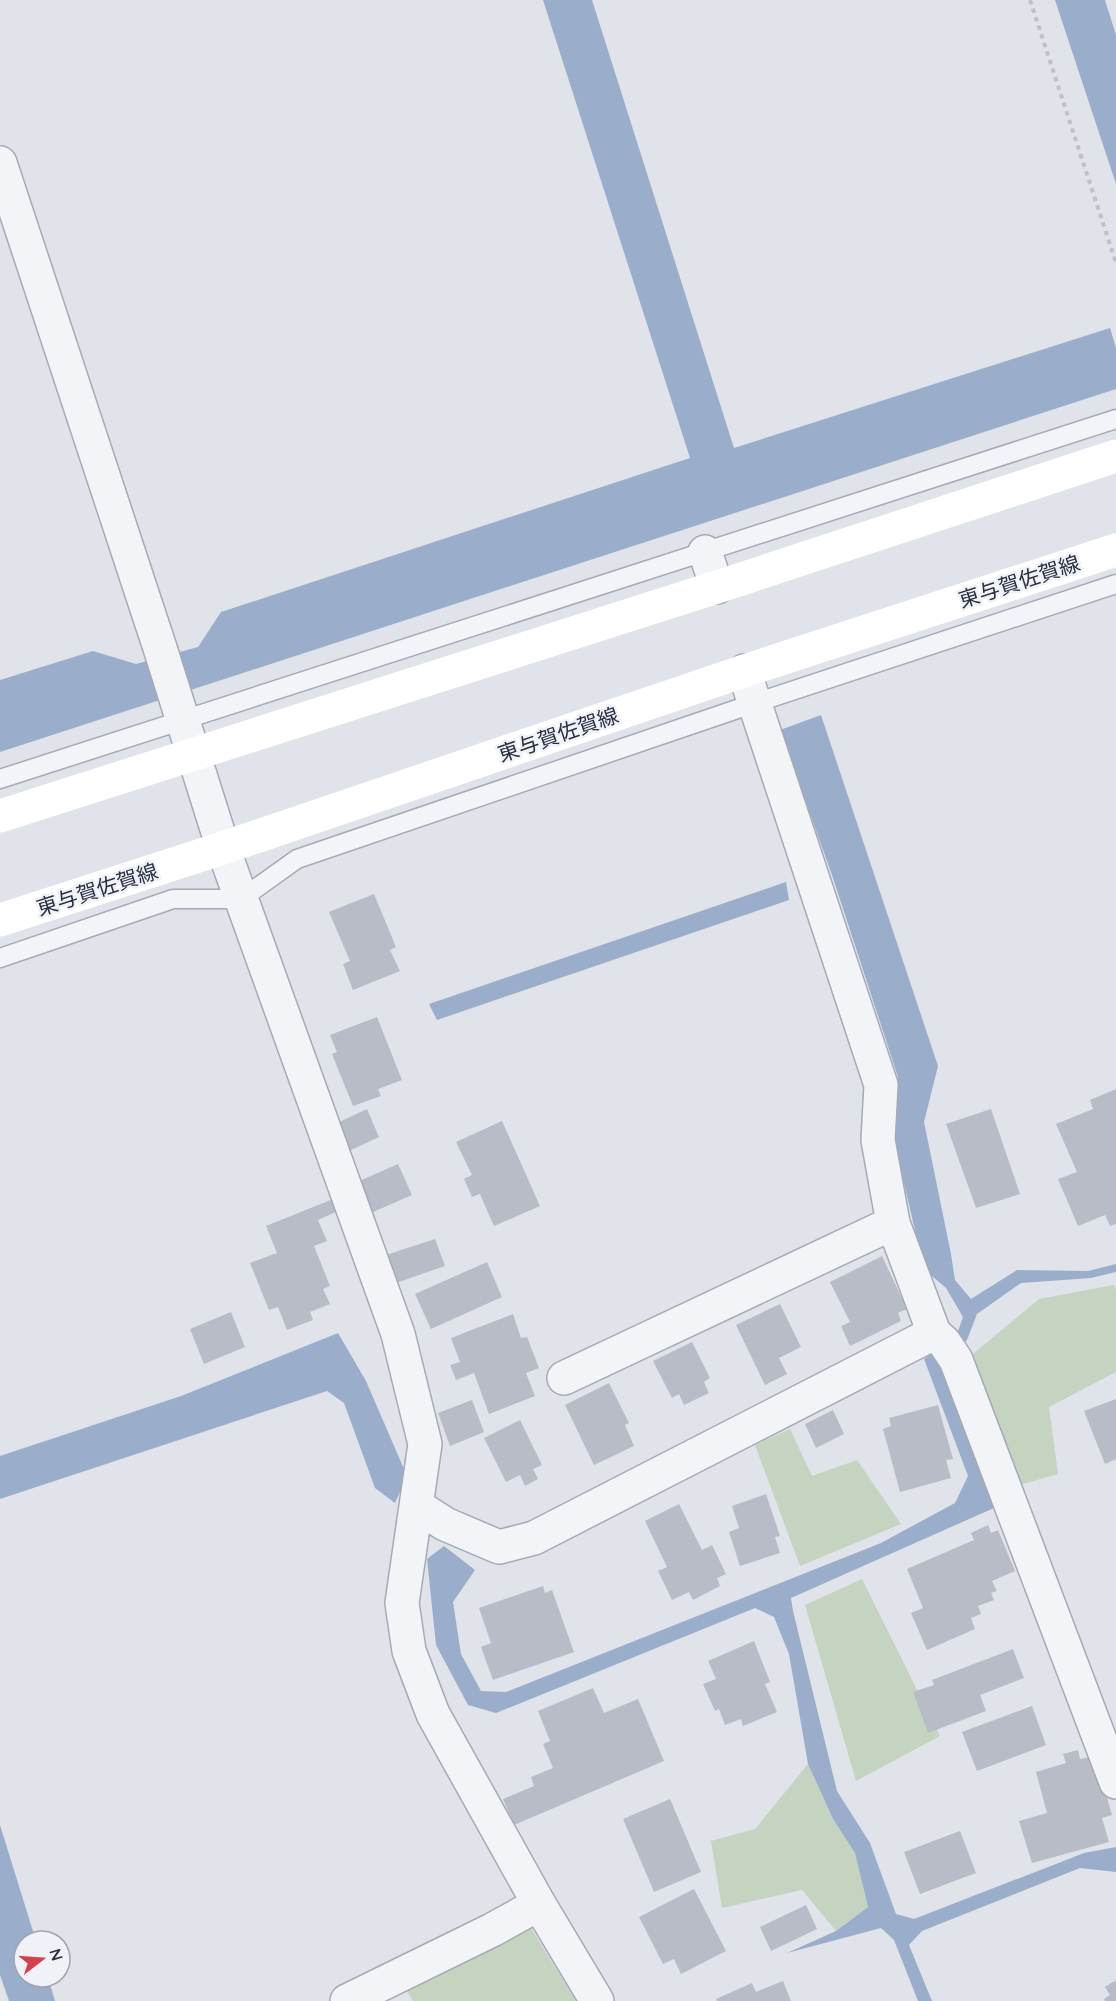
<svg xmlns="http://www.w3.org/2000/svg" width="1116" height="2001" viewBox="0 0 1116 2001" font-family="Quicksand,'Noto Sans JP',sans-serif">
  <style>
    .green { fill: #c5d4c1 }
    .water { fill: #9aaecb }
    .building { fill: #b7bcc7 }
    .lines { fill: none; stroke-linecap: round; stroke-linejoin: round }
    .service-casing { stroke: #a5aab4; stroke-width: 21 }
    .minor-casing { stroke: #a5aab4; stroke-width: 36 }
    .path { stroke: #bec1c9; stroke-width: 4; stroke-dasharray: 4.5 4.5; stroke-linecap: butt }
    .service { stroke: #f3f4f8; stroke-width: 18 }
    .minor { stroke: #f3f4f8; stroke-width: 33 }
    .secondary { stroke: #fff; stroke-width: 33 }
    .labels { text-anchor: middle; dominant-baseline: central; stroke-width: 5; stroke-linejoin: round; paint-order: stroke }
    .street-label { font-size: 21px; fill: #283042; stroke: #f0f2f7 }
  </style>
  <rect width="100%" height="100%" fill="#e0e3ea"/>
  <path class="green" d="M 1114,1285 L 1116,1289 L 1116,1372 L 1049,1407 L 1058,1474 L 1016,1486 L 973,1354 L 1039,1299 Z
    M 790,1429 L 812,1476 L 857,1460 L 901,1524 L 800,1566 L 755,1445 Z
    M 862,1579 L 940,1736 L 856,1781 L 805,1605 Z
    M 808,1764 L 833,1819 L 855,1853 L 868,1907 L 836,1931 L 802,1890 L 722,1908 L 711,1841 L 755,1829 Z
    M 531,1928 L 576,2001 L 413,2001 L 406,1989 Z"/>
  <path class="water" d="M 543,0 L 592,0 L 734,448 L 1110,328 L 1116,348 L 1116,389 L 0,752 L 0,680 L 93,651 L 136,664 L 198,647 L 221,612 L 690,458 Z
    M 1055,0 L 1105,0 L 1116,35 L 1116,184 Z
    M 821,715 L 938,1066 L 924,1122 L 951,1254 L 955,1280 L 971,1299 L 1017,1270 L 1088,1271 L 1116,1264 L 1116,1272 L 1091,1278 L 1021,1283 L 977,1314 L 967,1340 L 942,1364 L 994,1508 L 791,1598 L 793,1611 L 837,1791 L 870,1843 L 896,1914 L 914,1919 L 1084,1853 L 1116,1847 L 1116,1872 L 1080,1868 L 922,1931 L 909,1945 L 932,2001 L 918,2001 L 894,1940 L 881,1928 L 787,1953 L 836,1931 L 868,1907 L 855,1853 L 833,1819 L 808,1764 L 789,1654 L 774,1617 L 755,1608 L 496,1713 L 468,1705 L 436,1645 L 427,1559 L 444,1546 L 475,1570 L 453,1602 L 461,1654 L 481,1691 L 506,1692 L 881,1543 L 955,1503 L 968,1476 L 924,1359 L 956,1337 L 963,1317 L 946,1288 L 924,1269 L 893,1136 L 898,1077 L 832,875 L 780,730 Z
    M 786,882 L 789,900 L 437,1020 L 429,1004 Z
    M 338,1333 L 366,1381 L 407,1476 L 395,1503 L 375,1488 L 344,1403 L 327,1391 L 0,1499 L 0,1456 L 181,1396 Z
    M 0,1825 L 36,1941 L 24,1941 L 24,1977 L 48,1977 L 55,2001 L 9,2001 L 0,1975 Z"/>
  <path class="building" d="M 374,894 L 396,947 L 390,950 L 400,971 L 353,990 L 343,964 L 350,961 L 329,912 Z
    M 377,1017 L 402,1080 L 378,1089 L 381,1096 L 353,1106 L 332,1054 L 337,1052 L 330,1035 Z
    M 1116,1089 L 1116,1224 L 1110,1226 L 1105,1215 L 1078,1226 L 1058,1179 L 1077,1172 L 1056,1124 L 1093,1109 L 1090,1100 Z
    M 367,1109 L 379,1137 L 349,1151 L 337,1123 Z
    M 991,1109 L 1020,1194 L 976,1208 L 946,1124 Z
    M 502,1121 L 540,1206 L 494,1226 L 480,1194 L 472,1197 L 464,1179 L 472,1175 L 456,1142 Z
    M 398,1164 L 412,1195 L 371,1213 L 357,1182 Z
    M 333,1199 L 338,1211 L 318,1220 L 327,1241 L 314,1246 L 330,1286 L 323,1289 L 330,1304 L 310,1312 L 313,1320 L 287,1330 L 278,1307 L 269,1310 L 250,1263 L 277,1253 L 266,1226 Z
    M 435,1239 L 445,1266 L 396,1283 L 386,1255 Z
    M 882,1256 L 907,1309 L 898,1313 L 901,1321 L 850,1346 L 841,1326 L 850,1322 L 830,1282 Z
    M 487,1262 L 502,1297 L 431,1329 L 415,1294 Z
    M 780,1304 L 801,1347 L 779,1358 L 787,1374 L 765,1385 L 736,1325 Z
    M 231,1312 L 245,1347 L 204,1364 L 190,1329 Z
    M 513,1314 L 521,1338 L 527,1337 L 539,1368 L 526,1373 L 535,1396 L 489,1414 L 474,1373 L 456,1380 L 450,1365 L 460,1362 L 451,1338 Z
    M 692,1342 L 710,1378 L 704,1382 L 709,1393 L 684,1405 L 679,1394 L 672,1398 L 653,1361 Z
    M 609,1383 L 629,1423 L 625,1425 L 634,1446 L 594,1465 L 565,1405 Z
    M 1116,1399 L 1116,1459 L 1105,1464 L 1084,1411 Z
    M 472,1400 L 484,1432 L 450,1446 L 438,1413 Z
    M 938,1405 L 953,1459 L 946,1460 L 951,1478 L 900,1492 L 883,1429 L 891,1426 L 889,1418 Z
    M 833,1410 L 844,1434 L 816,1448 L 805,1424 Z
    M 520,1420 L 542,1465 L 533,1469 L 538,1479 L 525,1486 L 520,1475 L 506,1482 L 484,1438 Z
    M 766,1494 L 780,1536 L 775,1537 L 780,1553 L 740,1566 L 729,1532 L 739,1528 L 732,1506 Z
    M 679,1504 L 702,1550 L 712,1545 L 726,1574 L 717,1578 L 720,1586 L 693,1600 L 689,1592 L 672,1600 L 658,1571 L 667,1567 L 645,1521 Z
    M 988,1525 L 991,1533 L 998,1530 L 1015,1571 L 992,1581 L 997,1591 L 991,1593 L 994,1600 L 978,1606 L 981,1614 L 971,1618 L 975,1629 L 927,1650 L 911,1613 L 923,1608 L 907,1569 L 974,1540 L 971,1533 Z
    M 543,1586 L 545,1593 L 552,1590 L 574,1652 L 493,1680 L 481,1647 L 491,1643 L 479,1608 Z
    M 754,1641 L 770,1682 L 765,1684 L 777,1712 L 743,1726 L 741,1719 L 725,1725 L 719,1709 L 715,1711 L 703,1684 L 716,1679 L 708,1661 Z
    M 1013,1649 L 1024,1678 L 980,1695 L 986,1711 L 928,1733 L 913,1692 L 934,1685 L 932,1680 Z
    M 593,1688 L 604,1713 L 638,1699 L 664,1761 L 514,1825 L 503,1799 L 534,1786 L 531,1777 L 553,1768 L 543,1744 L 550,1741 L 538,1711 Z
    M 1032,1706 L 1046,1745 L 977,1771 L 962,1732 Z
    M 1078,1750 L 1080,1759 L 1090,1757 L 1094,1770 L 1099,1769 L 1112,1815 L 1102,1818 L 1109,1842 L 1032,1863 L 1019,1821 L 1047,1813 L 1036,1772 L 1066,1763 L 1063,1754 Z
    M 670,1799 L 701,1872 L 654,1892 L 623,1819 Z
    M 960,1831 L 976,1873 L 920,1894 L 904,1852 Z
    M 694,1889 L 726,1951 L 681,1974 L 674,1959 L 663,1964 L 639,1917 Z
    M 806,1905 L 817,1929 L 771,1951 L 760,1927 Z
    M 1116,1980 L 1116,2001 L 1105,2001 L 1104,1999 L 1110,1995 L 1105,1987 Z
    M 783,1981 L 791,2001 L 717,2001 L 716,1999 L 752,1983 L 756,1992 Z"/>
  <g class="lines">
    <defs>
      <path id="service" d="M 0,779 L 1116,419
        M 0,958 L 173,899 L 241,899 L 297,859 L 755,703 L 1116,584"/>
      <path id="minor" d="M 0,163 L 160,648 L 223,848 L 398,1334 L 425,1444 L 402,1603 L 409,1651 L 433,1714 L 539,1904 L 597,2001
        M 705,552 L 717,587
        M 744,671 L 881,1085 L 878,1140 L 893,1223 L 934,1333
        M 564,1378 L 893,1223
        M 417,1506 L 445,1524 L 499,1547 L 534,1538 L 934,1333 L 944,1342 L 956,1360 L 1116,1782
        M 347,2001 L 492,1930 L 539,1904"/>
    </defs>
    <use href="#service" class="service-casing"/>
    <use href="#minor" class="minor-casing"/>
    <path class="path" d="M 1030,0 L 1116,263"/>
    <use href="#service" class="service"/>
    <use href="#minor" class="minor"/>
    <path class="secondary" d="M 0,816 L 717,587 L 1116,456
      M 0,920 L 223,848 L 744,671 L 1116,550"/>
  </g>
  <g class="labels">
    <g class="street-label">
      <text transform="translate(1019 581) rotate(-18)">東与賀佐賀線</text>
      <text transform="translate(558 734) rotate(-19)">東与賀佐賀線</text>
      <text transform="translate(97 889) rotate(-18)">東与賀佐賀線</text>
    </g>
  </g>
  <g transform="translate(42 1959) rotate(73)"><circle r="28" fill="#f0f2f7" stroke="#a0a4af" stroke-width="1.5"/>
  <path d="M0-4.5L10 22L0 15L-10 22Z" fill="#d2424d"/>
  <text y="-9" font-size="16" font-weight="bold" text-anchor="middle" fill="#283042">N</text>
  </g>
</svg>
